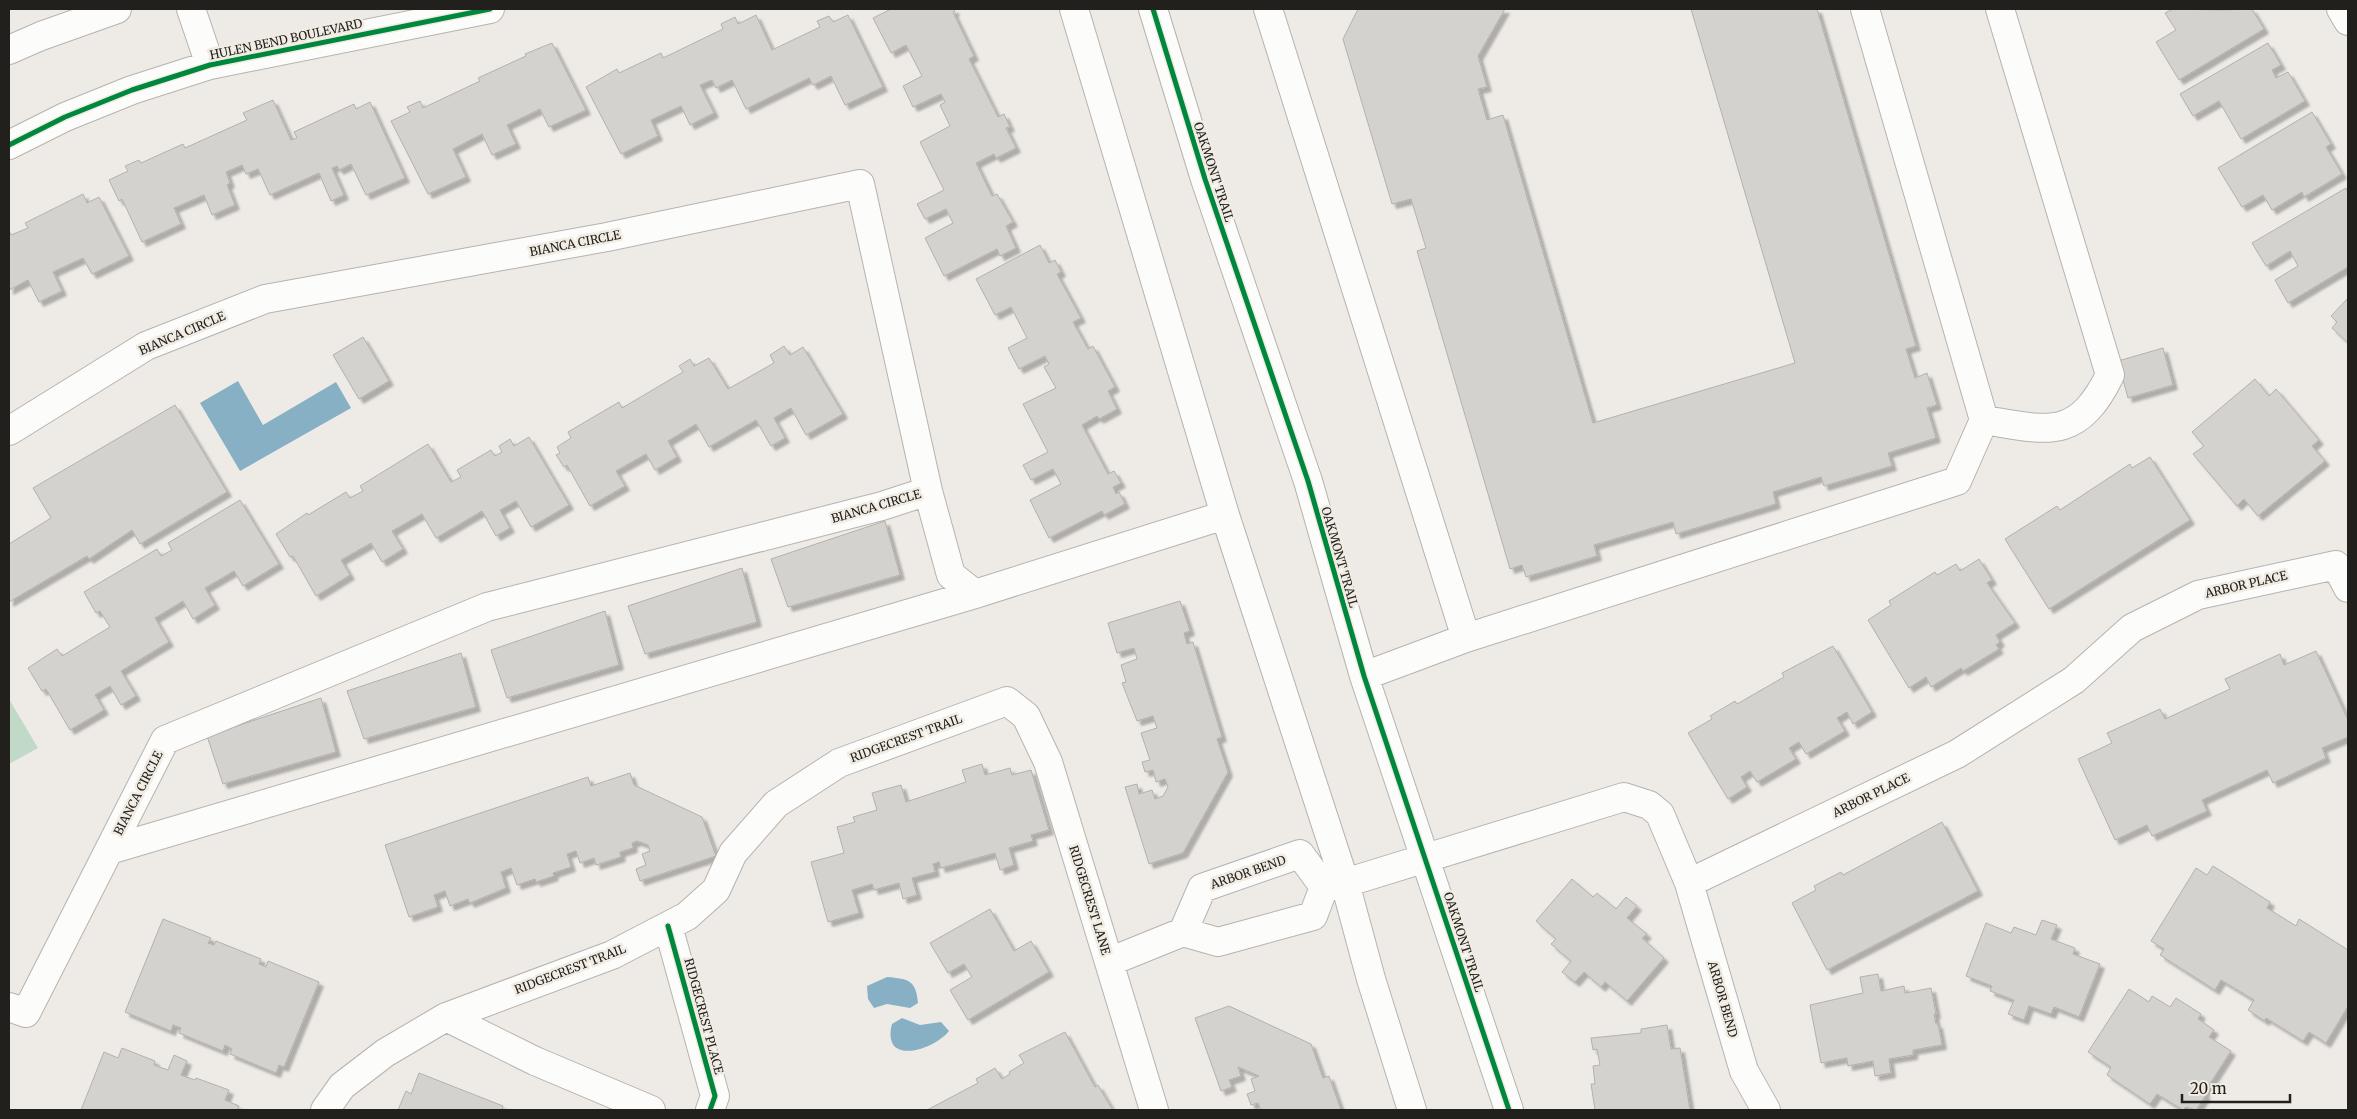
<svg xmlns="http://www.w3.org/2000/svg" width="2357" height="1119" viewBox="0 0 2357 1119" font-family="Merriweather,serif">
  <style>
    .green { fill: #c1d9c7 }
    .water { fill: #87b0c5 }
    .building { fill: #d4d2cf; stroke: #b3b1ad; filter: url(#shadow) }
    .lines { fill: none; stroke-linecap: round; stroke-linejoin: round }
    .minor-casing { stroke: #b6b3b0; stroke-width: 30 }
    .minor { stroke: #fcfcfb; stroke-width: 28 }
    .cycleway-casing { stroke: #f1ece3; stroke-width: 8 }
    .cycleway { stroke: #00873e; stroke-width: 5 }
    .labels { text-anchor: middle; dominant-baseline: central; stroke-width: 5; stroke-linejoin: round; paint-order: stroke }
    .street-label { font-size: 12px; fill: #21201c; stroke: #f1ece3 }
  </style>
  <defs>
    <filter id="shadow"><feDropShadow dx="4.5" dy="4.5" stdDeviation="1" flood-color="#0004"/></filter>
  </defs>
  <rect width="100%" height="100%" fill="#eeebe6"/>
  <path class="green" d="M 9,699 L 38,748 L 9,764 Z"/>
  <path class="water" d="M 238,381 L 263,425 L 336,382 L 351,408 L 240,471 L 200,403 Z
    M 887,977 C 909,979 916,980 918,1003 L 910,1008 L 887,1004 L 874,1008 L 868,999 L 867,986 Z
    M 902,1018 L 920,1025 L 941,1022 L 949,1031 C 933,1051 881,1066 892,1024 Z"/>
  <path class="building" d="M 891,9 L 954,9 L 955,11 L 953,12 L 974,56 L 969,59 L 998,117 L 1004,114 L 1010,127 L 1006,128 L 1016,148 L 996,158 L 994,154 L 976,163 L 992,196 L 997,194 L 1013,222 L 1006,226 L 1016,248 L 1000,256 L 997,249 L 944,276 L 925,238 L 953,223 L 946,209 L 925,219 L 917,204 L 944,190 L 920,142 L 950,126 L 940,105 L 945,102 L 941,94 L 913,107 L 903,86 L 922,76 L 906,45 L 891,53 L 873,18 Z
    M 1358,9 L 1505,9 L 1478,56 L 1487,87 L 1478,89 L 1487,120 L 1503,115 L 1593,423 L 1795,363 L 1691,9 L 1817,9 L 1916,346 L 1906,349 L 1915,378 L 1927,373 L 1937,405 L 1927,408 L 1936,438 L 1888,453 L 1892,466 L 1824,486 L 1821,477 L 1773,492 L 1776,504 L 1676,534 L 1673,522 L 1594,545 L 1597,556 L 1526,577 L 1522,565 L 1510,569 L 1417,251 L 1426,248 L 1411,199 L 1392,204 L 1343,39 Z
    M 2173,9 L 2222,10 L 2252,9 L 2264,29 L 2179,80 L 2156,42 L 2176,30 L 2165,13 Z
    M 756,15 L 772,50 L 820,27 L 817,21 L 829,16 L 833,22 L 848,15 L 883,87 L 845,105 L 831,76 L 813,85 L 809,78 L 746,109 L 732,80 L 716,88 L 712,80 L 700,85 L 714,113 L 690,125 L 681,106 L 651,120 L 658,136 L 621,154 L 586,87 L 617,69 L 619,73 L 661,53 L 663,58 L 723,29 L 721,24 L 735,17 L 738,24 Z
    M 552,43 L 586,110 L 549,127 L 540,109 L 507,125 L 516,144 L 492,155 L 482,134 L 453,149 L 466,177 L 428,194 L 391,121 L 410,112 L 407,107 L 420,101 L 423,108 L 480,81 L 478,78 L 526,56 L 525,54 Z
    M 2268,43 L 2281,65 L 2272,70 L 2276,78 L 2288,72 L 2305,101 L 2241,139 L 2219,101 L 2193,116 L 2180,94 Z
    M 273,100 L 291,140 L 297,138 L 294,132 L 354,104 L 356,109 L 370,102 L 405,178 L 366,195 L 351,164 L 339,170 L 337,166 L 332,168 L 344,195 L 331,201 L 319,173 L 270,195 L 258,169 L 246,174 L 242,165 L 226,172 L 230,183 L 227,185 L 235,205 L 212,215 L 204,195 L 174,208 L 181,224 L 142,242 L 122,199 L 119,201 L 109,180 L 128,171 L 125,166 L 139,160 L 141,163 L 183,144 L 185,148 L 247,120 L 243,113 Z
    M 2312,112 L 2331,144 L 2326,147 L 2342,174 L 2304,197 L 2302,192 L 2272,210 L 2263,195 L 2242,207 L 2218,168 Z
    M 2346,188 L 2348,193 L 2348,267 L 2288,303 L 2275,280 L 2298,266 L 2290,251 L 2266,266 L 2252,243 Z
    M 83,194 L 87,203 L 99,197 L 129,256 L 92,274 L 83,258 L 53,272 L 62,291 L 39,302 L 28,280 L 9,290 L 9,230 L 11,235 L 28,228 L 25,223 Z
    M 1040,245 L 1049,263 L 1055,260 L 1061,272 L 1057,274 L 1081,318 L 1073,322 L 1088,349 L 1093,346 L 1115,387 L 1108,391 L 1117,409 L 1099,419 L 1097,416 L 1082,425 L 1108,474 L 1114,471 L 1121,483 L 1113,487 L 1116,494 L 1119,492 L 1125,504 L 1104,515 L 1102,511 L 1049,538 L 1030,500 L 1061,484 L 1053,469 L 1031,480 L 1023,465 L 1048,452 L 1023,404 L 1056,388 L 1044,367 L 1049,364 L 1045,356 L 1019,369 L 1008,348 L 1027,338 L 1011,307 L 995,315 L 976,279 Z
    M 2348,298 L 2348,343 L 2332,328 L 2337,322 L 2331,316 Z
    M 363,337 L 389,381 L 359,399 L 333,355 Z
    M 784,346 L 790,355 L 803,347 L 843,414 L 806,435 L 791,408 L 774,418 L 785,438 L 771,446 L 756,420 L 709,447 L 696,424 L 668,441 L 677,457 L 655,470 L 646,454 L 616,471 L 625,486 L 590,506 L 567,465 L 564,467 L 556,455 L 560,453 L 557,447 L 571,438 L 568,432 L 619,402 L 622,408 L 683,372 L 679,366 L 690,359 L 694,366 L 709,358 L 728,389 L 774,363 L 770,355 Z
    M 2163,348 L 2173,385 L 2128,398 L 2118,361 Z
    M 2255,379 L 2269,396 L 2276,389 L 2319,440 L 2312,446 L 2325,461 L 2258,516 L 2244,499 L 2237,506 L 2193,454 L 2204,446 L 2192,432 Z
    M 175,405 L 227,492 L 140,544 L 132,530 L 89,559 L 87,556 L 9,602 L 9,544 L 51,518 L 33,488 Z
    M 529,437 L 569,505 L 531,527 L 516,501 L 500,510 L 510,528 L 496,536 L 482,511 L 436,538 L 422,514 L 392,531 L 403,549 L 382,562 L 371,543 L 341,560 L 350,575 L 316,596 L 293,556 L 290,557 L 276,534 L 307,513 L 308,515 L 346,492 L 350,498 L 363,491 L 360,486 L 428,444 L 451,482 L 461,477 L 457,470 L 491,450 L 495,456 L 502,452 L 499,446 L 510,439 L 514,446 Z
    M 2150,457 L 2190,520 L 2049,609 L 2005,539 L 2057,506 L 2060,510 L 2130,464 L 2132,468 Z
    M 240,500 L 279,564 L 243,586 L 234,571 L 205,588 L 215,605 L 193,619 L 183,601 L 155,618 L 169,642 L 121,671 L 136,696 L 121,705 L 110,686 L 95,695 L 104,710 L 70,730 L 46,689 L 42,691 L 28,668 L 57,649 L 62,656 L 110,627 L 100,611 L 96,613 L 84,592 L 157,549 L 161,556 L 172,550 L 168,543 Z
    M 885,521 L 900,575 L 788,607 L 771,559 Z
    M 1979,559 L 1992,580 L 1987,583 L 2015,623 L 1996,635 L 2000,642 L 1996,645 L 1999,649 L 1963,671 L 1961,668 L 1931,687 L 1926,677 L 1909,688 L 1868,620 L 1891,605 L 1889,601 L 1935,572 L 1937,575 L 1956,564 L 1960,571 Z
    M 742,568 L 757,622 L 645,654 L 628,606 Z
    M 1180,601 L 1190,631 L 1184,633 L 1187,644 L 1193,642 L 1222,737 L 1217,739 L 1228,772 L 1183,853 L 1149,864 L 1125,787 L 1137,784 L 1139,794 L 1152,790 L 1155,799 L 1163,796 L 1168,787 L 1165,779 L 1156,782 L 1153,770 L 1145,772 L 1142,762 L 1150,760 L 1141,733 L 1157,728 L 1153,716 L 1137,721 L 1122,683 L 1126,682 L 1121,665 L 1137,659 L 1134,648 L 1117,653 L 1108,623 Z
    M 605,611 L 619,665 L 507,698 L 491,650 Z
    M 1833,646 L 1872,712 L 1853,724 L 1847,712 L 1837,718 L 1845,731 L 1806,754 L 1799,742 L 1789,748 L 1796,759 L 1757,782 L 1750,771 L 1741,777 L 1747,787 L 1728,799 L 1688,733 L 1712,719 L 1710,716 L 1735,701 L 1737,704 L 1784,677 L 1782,673 Z
    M 2316,651 L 2348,720 L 2348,737 L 2322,748 L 2326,758 L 2273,783 L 2267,770 L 2202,800 L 2207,811 L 2152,836 L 2147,825 L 2115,840 L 2078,759 L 2112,743 L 2107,733 L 2160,709 L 2165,719 L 2230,689 L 2225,679 L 2280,654 L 2284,665 Z
    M 461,653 L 476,707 L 364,739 L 347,691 Z
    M 321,698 L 336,752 L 223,784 L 207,736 Z
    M 982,764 L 985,775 L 1010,768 L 1012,775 L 1031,770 L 1049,830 L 1031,835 L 1033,841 L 1009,848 L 1014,865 L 1000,870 L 995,853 L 941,868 L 939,862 L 933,864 L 935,872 L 912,878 L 917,895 L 903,899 L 899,883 L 874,890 L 872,884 L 852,890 L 859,913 L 828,922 L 811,862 L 844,853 L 837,827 L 855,822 L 853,817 L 877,810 L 872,793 L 901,785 L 906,802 L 966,782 L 962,770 Z
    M 630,773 L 634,785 L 702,817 L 716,856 L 640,881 L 636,869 L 646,865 L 642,854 L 650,851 L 648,845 L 637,841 L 632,843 L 633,848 L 620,852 L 621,857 L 596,865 L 594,858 L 580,863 L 576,851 L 567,854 L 571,867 L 553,873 L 554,876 L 536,882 L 535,879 L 517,885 L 511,868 L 501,872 L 506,888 L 470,903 L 468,899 L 450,906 L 445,891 L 434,895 L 438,907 L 409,917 L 385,845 L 588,777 L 591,786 Z
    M 1942,822 L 1978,891 L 1827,970 L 1792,903 L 1816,890 L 1814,886 L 1841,872 L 1843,875 Z
    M 2213,866 L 2270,902 L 2267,908 L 2296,926 L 2299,919 L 2348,950 L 2348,1006 L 2326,1043 L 2309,1032 L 2303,1041 L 2266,1018 L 2265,1021 L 2248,1010 L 2254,1000 L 2221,980 L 2215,990 L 2160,955 L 2164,949 L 2151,941 L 2196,868 L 2207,875 Z
    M 1572,879 L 1593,897 L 1597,893 L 1616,909 L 1626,897 L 1637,906 L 1627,918 L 1647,934 L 1642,938 L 1664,958 L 1627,1001 L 1605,982 L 1601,987 L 1584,972 L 1575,982 L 1562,972 L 1571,961 L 1551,944 L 1556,939 L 1536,921 Z
    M 990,909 L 1014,951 L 1031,941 L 1049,972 L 968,1020 L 950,990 L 972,977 L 964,964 L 948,973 L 930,943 Z
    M 163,919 L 211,938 L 208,943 L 214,945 L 216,941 L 261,959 L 259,964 L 266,967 L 268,961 L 319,982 L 284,1067 L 279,1065 L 276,1073 L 230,1054 L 232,1049 L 225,1045 L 223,1051 L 179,1033 L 181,1028 L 173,1025 L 171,1031 L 125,1012 Z
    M 2042,920 L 2057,925 L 2051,939 L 2075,948 L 2073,954 L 2100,964 L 2079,1017 L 2054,1007 L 2051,1014 L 2029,1006 L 2024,1020 L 2008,1014 L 2014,1000 L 1990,991 L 1992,986 L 1966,976 L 1986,923 L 2011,933 L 2014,927 L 2036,935 Z
    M 1878,974 L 1881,991 L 1904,986 L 1905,993 L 1931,988 L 1936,1014 L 1934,1014 L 1936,1024 L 1938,1024 L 1942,1045 L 1913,1050 L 1913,1055 L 1889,1059 L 1891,1073 L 1875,1076 L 1873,1061 L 1848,1066 L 1847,1058 L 1821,1063 L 1810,1005 L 1863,993 L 1860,977 Z
    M 2129,989 L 2149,1002 L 2152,996 L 2170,1007 L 2176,998 L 2201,1014 L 2198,1019 L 2214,1030 L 2209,1037 L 2231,1051 L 2204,1093 L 2206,1095 L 2196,1110 L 2186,1107 L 2183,1110 L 2157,1094 L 2150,1104 L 2107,1075 L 2111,1067 L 2088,1052 Z
    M 1229,1006 L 1311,1044 L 1323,1078 L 1329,1076 L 1341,1110 L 1261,1110 L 1258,1103 L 1251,1105 L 1247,1094 L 1255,1091 L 1251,1079 L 1259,1076 L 1238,1067 L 1241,1076 L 1229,1080 L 1232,1087 L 1221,1091 L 1195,1018 Z
    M 1667,1025 L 1671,1049 L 1680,1048 L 1690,1110 L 1595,1110 L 1591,1084 L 1595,1084 L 1593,1066 L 1600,1065 L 1597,1049 L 1593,1050 L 1591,1038 L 1641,1033 L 1641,1029 Z
    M 1065,1032 L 1095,1087 L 1098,1085 L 1112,1109 L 1111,1110 L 927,1110 L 978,1083 L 976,1079 L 995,1068 L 1002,1079 L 1010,1074 L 1009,1072 L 1024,1063 L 1019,1055 Z
    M 122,1048 L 155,1061 L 154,1065 L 168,1070 L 174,1055 L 187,1061 L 181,1075 L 195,1080 L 196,1078 L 229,1090 L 225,1100 L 239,1106 L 237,1110 L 81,1110 L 104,1052 L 118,1058 Z
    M 419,1073 L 503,1106 L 502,1110 L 398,1110 L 406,1091 L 411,1094 Z"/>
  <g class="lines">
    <defs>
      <path id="minor" d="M 191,9 L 210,65
        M 1074,9 L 1225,515 L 1345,883 L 1371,979 L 1412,1110
        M 1153,9 L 1205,179 L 1308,481 L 1364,676 L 1509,1110
        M 1268,9 L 1466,638 L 1364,676
        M 2341,9 L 2348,21
        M 9,50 L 41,36 L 117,9
        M 9,145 L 65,117 L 132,90 L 210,65 L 490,9
        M 1984,420 C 2047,430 2077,442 2110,375 L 2000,9
        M 9,431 L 146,346 L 265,299 L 607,237 L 860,184 L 928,491 L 951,575 L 975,594
        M 1466,638 L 1957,481 L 1984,420 L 1865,9
        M 109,850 L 975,594 L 1225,515
        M 1300,854 L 1324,887 L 1313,916 L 1218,942 L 1183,932 L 1202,888 Z
        M 1689,883 L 1957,754 L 2074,680 L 2132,628 L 2198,595 L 2336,565 L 2348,588
        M 1324,887 L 1345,883 L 1624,797 L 1649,805 L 1660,814 L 1689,883 L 1744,1071 L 1766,1110
        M 668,926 L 715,1096 L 710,1110
        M 1109,962 L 1183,932
        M 9,1007 L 26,1013 L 165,740 L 487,607 L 882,506 L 928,491
        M 446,1017 L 535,1061 L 651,1110
        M 325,1110 L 342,1086 L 385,1053 L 446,1017 L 612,955 L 687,916 L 716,890 L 733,853 L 776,804 L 839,763 L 1007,701 L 1026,716 L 1048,762 L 1154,1110"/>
    </defs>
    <use href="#minor" class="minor-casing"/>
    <use href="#minor" class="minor"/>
    <defs>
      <path id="cycleway" d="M 1153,9 L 1205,179 L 1308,481 L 1364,676 L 1509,1110
        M 9,145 L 65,117 L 132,90 L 210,65 L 490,9
        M 668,926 L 715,1096 L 710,1110"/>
    </defs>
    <use href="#cycleway" class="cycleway-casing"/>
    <use href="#cycleway" class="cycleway"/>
  </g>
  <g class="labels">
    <g class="street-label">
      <text transform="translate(286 39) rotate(-12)">HULEN BEND BOULEVARD</text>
      <text transform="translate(1214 172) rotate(72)">OAKMONT TRAIL</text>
      <text transform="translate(575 243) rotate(-11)">BIANCA CIRCLE</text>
      <text transform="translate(182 333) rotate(-23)">BIANCA CIRCLE</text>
      <text transform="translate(876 506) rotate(-16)">BIANCA CIRCLE</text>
      <text transform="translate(1340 557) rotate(74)">OAKMONT TRAIL</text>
      <text transform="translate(2246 584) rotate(-13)">ARBOR PLACE</text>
      <text transform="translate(906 738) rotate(-20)">RIDGECREST TRAIL</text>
      <text transform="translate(138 793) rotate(-63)">BIANCA CIRCLE</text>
      <text transform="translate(1871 795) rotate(-26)">ARBOR PLACE</text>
      <text transform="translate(1248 872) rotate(-19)">ARBOR BEND</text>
      <text transform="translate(1090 900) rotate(73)">RIDGECREST LANE</text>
      <text transform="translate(1464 942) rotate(72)">OAKMONT TRAIL</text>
      <text transform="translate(570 969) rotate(-21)">RIDGECREST TRAIL</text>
      <text transform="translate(1723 999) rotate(74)">ARBOR BEND</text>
      <text transform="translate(704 1016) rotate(75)">RIDGECREST PLACE</text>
    </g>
  </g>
  <rect width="2357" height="1119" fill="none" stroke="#21201c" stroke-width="20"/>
  <path d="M2182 1094v8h108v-8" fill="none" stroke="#21201c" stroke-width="2.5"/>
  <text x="2190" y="1094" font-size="15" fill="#21201c" stroke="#f1ece3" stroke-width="4" paint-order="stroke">20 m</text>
</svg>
